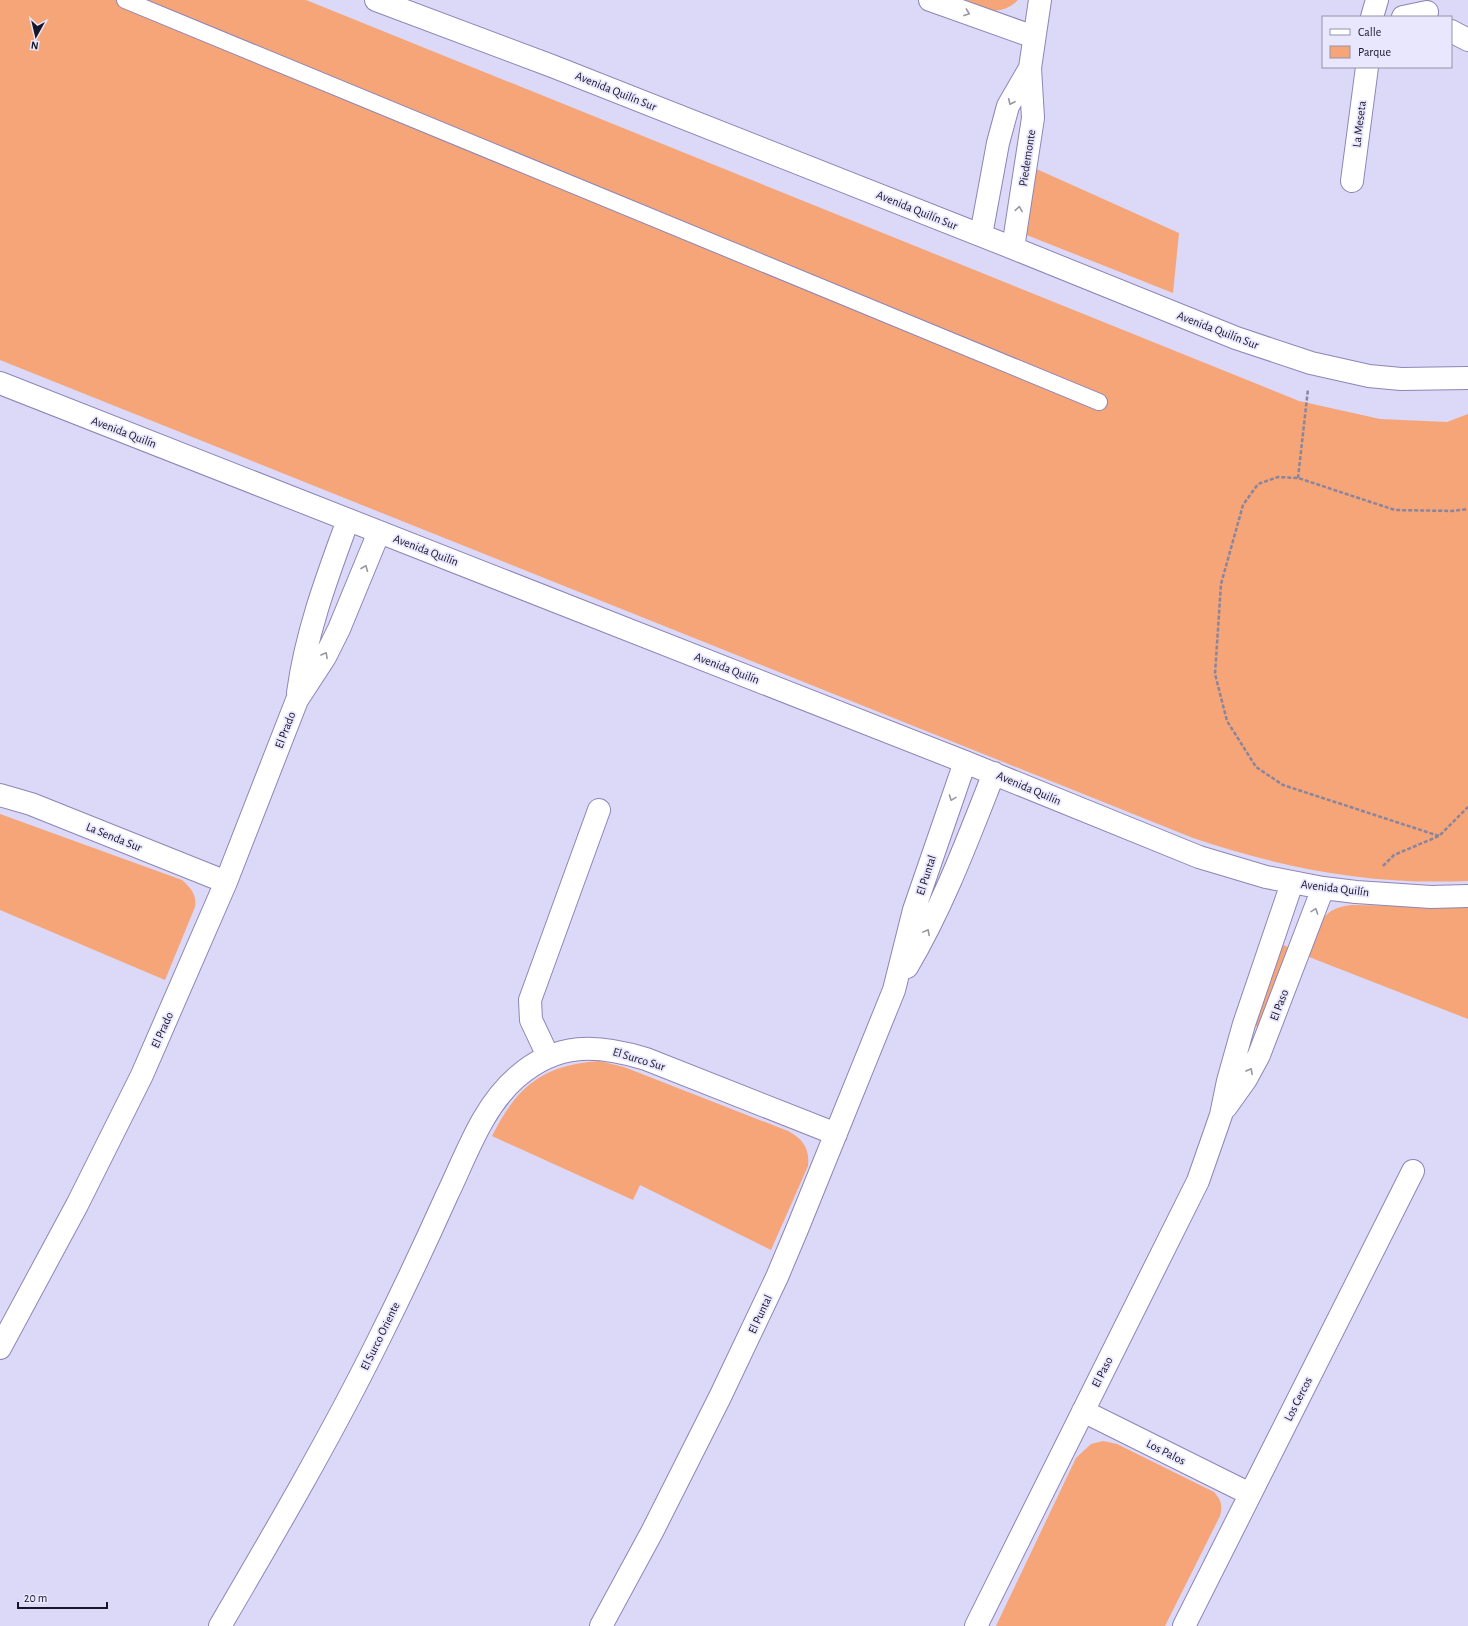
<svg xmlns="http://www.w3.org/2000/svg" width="1468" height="1626" viewBox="0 0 1468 1626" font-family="'Alegreya Sans',sans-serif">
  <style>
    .green { fill: #f5a577 }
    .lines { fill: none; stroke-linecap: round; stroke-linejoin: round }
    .service-casing { stroke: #8d85b7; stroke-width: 18 }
    .minor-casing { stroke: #8d85b7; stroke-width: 24 }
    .path { stroke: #89859f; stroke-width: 2.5; stroke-dasharray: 4 2; stroke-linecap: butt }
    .service { stroke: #fff; stroke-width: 16 }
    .minor { stroke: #fff; stroke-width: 22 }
    .oneway { stroke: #98969e }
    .labels { text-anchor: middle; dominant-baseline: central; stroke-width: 3.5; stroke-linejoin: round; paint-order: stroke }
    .street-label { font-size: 12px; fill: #191528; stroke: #e9e7fd }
  </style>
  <rect width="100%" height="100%" fill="#dcd8f8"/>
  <path class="green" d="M 0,0 L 306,0 L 1299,401 L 1380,419 L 1447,422 L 1468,414 L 1468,881 C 1370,885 1285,869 1193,838 L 0,360 Z
    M 955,0 L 1018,0 C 998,20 978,7 955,0 Z
    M 1032,167 L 1179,233 L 1173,293 L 1019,232 Z
    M 0,814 L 182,880 C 191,888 197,895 195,907 L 165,980 L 0,910 Z
    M 1352,905 L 1468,907 L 1468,1019 L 1309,957 C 1318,929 1318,908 1352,905 Z
    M 1279,943 L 1290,948 L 1262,1029 L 1251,1024 Z
    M 599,1061 L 624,1067 L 788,1131 C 803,1139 810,1149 808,1166 L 771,1250 L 640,1185 L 633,1200 L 492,1136 C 517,1086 543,1065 599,1061 Z
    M 1103,1441 L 1117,1444 L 1214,1492 C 1221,1500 1223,1505 1220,1516 L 1165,1626 L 996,1626 L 1076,1458 L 1091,1444 Z"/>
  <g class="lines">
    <defs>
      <path id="service" d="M 125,0 L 1099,402"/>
      <path id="minor" d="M 376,0 L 552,66 L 1013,248 L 1236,338 L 1311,363 L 1369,376 L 1401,379 L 1468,378
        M 930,0 L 1034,37
        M 1372,17 L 1377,0
        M 1403,17 L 1427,12
        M 1451,31 L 1468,40
        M 1352,181 L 1367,67
        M 981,235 L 998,143 L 1008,106 L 1030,68
        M 1013,248 L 1033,118 L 1030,68 L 1040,0
        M 0,383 L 965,762 L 1199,857 L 1266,877 L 1323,888 L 1356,892 L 1431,897 L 1468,896
        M 298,693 C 306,633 327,577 348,520
        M 0,795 L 31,804 L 226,882
        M 907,967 C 943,906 968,839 994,773
        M 548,1056 L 531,1020 L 530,1000 L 599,810
        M 1226,1107 L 1246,1079 L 1259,1055 L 1323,888
        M 0,1348 L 77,1205 L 142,1075 L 226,882 L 297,700 L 325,657 L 339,629 L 379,532
        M 1083,1411 L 1250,1494
        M 220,1626 C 275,1532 330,1438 378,1341 C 402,1293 425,1244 447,1195 C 466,1156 482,1107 517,1077 C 557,1042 597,1044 646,1059 L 836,1134
        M 601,1626 L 652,1532 L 720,1397 L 777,1277 L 798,1227 L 894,990 L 914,910 L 965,762
        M 976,1626 L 1198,1181 L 1221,1115 L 1228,1081 L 1244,1024 L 1292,883
        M 1184,1626 L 1413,1171"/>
    </defs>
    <use href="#service" class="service-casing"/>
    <use href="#minor" class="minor-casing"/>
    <path class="path" d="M 1298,478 L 1308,389
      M 1439,836 L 1283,785 L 1256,767 L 1227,721 L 1215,674 L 1221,584 L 1243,505 L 1258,484 L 1278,477 L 1298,478 L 1395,510 L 1452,511 L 1468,509
      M 1383,866 L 1394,855 L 1439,836 L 1468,807"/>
    <use href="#service" class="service"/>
    <use href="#minor" class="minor"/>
  </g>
  <defs><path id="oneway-chevron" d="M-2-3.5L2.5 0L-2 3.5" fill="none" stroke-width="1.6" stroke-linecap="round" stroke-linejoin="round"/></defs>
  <g class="oneway">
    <use href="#oneway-chevron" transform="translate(967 13) rotate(20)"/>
    <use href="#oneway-chevron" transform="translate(1011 102) rotate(115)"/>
    <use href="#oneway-chevron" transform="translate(1019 209) rotate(-81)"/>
    <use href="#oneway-chevron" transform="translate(365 568) rotate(-68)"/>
    <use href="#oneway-chevron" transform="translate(325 655) rotate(-61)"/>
    <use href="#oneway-chevron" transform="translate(952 798) rotate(110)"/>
    <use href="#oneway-chevron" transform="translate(1315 911) rotate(-70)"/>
    <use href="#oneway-chevron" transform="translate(927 932) rotate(-62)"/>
    <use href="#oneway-chevron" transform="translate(1250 1071) rotate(-61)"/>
  </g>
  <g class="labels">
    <g class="street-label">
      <text transform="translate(616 91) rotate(22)">Avenida Quilín Sur</text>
      <text transform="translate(1359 124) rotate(-83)">La Meseta</text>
      <text transform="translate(1027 158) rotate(-81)">Piedemonte</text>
      <text transform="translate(917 210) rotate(22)">Avenida Quilín Sur</text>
      <text transform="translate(1218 330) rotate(21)">Avenida Quilín Sur</text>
      <text transform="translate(124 432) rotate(21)">Avenida Quilín</text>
      <text transform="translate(426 550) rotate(21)">Avenida Quilín</text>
      <text transform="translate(727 668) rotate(21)">Avenida Quilín</text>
      <text transform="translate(285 730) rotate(-69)">El Prado</text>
      <text transform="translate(1029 788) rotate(23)">Avenida Quilín</text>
      <text transform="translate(114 837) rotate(22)">La Senda Sur</text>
      <text transform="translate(926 875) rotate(-72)">El Puntal</text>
      <text transform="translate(1335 888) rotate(7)">Avenida Quilín</text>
      <text transform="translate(1279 1005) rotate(-69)">El Paso</text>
      <text transform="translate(162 1030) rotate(-66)">El Prado</text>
      <text transform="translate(639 1059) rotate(17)">El Surco Sur</text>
      <text transform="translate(760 1314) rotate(-65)">El Puntal</text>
      <text transform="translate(380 1336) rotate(-64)">El Surco Oriente</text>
      <text transform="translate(1102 1372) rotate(-63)">El Paso</text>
      <text transform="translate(1298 1399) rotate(-63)">Los Cercos</text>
      <text transform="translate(1166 1452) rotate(27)">Los Palos</text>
    </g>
  </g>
  <rect x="1322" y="16" width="130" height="52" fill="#e9e7fd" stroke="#9693a8"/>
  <rect x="1330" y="29" width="20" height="6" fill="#ffffff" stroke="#9693a8"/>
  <text x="1358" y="36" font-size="12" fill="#191528">Calle</text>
  <rect x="1330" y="46" width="20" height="12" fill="#f5a577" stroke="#9693a8"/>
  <text x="1358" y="56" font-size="12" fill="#191528">Parque</text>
  <g transform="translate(36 36) rotate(188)" stroke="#e9e7fd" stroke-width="3" paint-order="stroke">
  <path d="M0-3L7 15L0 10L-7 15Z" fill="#191528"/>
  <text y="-6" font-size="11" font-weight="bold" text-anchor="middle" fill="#191528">N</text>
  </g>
  <path d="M18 1602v6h89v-6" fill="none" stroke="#191528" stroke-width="2"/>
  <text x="24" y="1602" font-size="12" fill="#191528" stroke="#e9e7fd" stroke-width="3" paint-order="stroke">20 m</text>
</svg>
